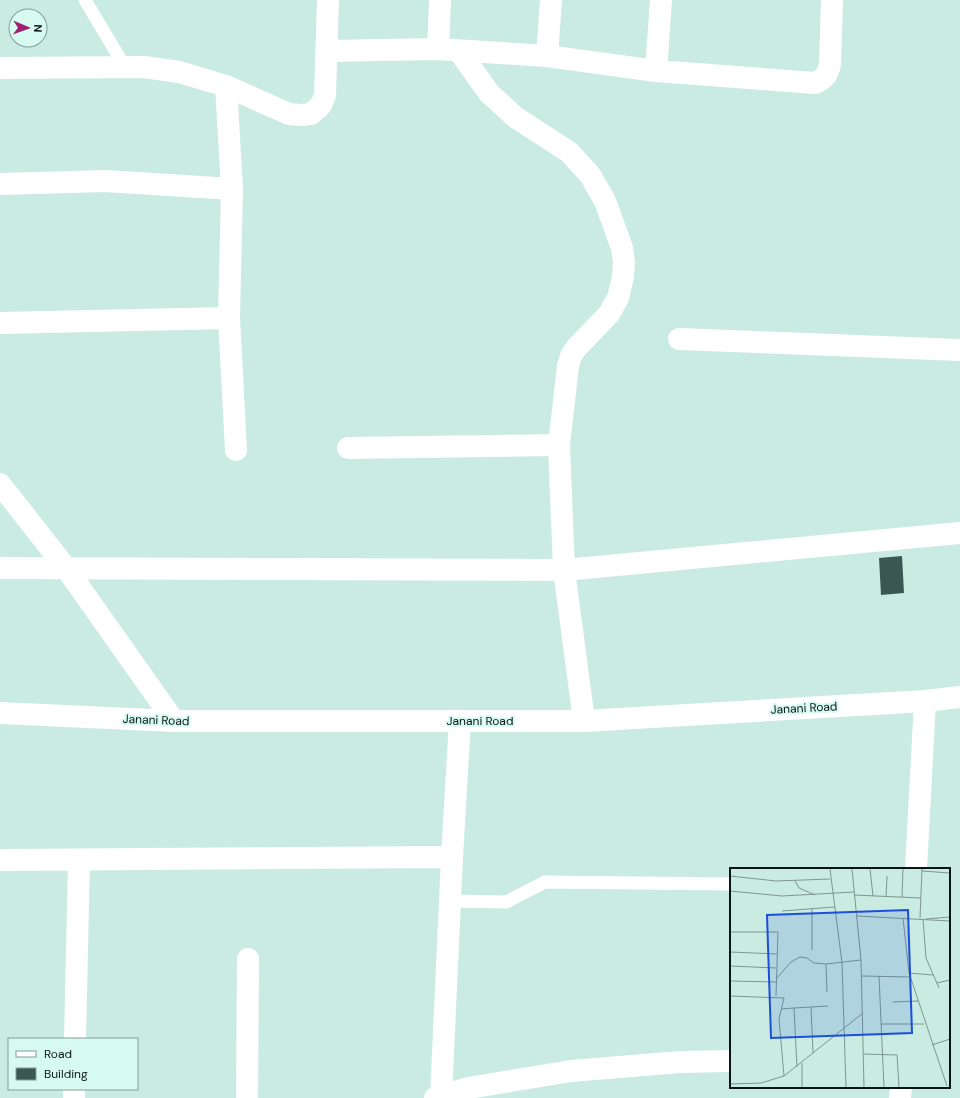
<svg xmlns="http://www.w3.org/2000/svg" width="960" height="1098" viewBox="0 0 960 1098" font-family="'DM Sans',sans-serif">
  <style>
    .building { fill: #3a5851 }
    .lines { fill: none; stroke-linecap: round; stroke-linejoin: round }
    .lane { stroke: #fff; stroke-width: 13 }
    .street { stroke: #fff; stroke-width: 22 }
    .labels { text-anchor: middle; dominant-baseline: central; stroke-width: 4; stroke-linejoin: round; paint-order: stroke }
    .street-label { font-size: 12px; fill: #0a1614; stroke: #d6f9f0 }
    .inset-road { fill: none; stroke: #7d9690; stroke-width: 1 }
    .view { fill: #1d4ed8; fill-opacity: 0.15; stroke: #1d4ed8; stroke-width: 2 }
    .inset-edge { fill: none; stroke: #0a1614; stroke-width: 2 }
  </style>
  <rect width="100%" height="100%" fill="#c9ebe2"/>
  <path class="building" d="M 902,556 L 904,593 L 881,595 L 879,558 Z"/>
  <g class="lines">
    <path class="lane" d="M 85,0 L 125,67
      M 450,901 L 506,902 L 545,882 L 731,884"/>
    <path class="street" d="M 438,49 L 440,0
      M 326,51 L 438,49 L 547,56 L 656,71 L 815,83 C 825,79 828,74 830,64 L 832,0
      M 459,51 L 489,93 L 515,117 L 569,152 L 590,175 L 605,201 L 622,248 L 624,262 L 623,277 L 618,298 L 609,314 L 576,348 L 571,356 L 568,366 L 559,445 L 564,570 L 584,721
      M 547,56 L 551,0
      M 0,68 L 144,67 L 179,72 L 226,86 L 289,114 L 302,115 L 311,114 L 321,105 L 325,95 L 328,0
      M 656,71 L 661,0
      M 226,86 L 232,189
      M 0,184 L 105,181 L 232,189 L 229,318 L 236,450
      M 0,323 L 229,318
      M 679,339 L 960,350
      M 348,448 L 559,445
      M 0,484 L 66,568 L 174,721
      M 0,568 L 564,570 L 960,533
      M 0,713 L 174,721 L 584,721 L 925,701 L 960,697
      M 0,860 L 452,857
      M 916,869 L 925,701
      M 75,1039 L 79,860
      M 441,1096 L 452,857 L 460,721
      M 74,1098 L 74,1089
      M 247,1098 L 248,959
      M 435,1098 L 468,1088 L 571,1071 L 680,1062 L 731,1061
      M 900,1098 L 901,1087"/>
  </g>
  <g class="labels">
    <g class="street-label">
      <text transform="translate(804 708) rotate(-3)">Janani Road</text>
      <text transform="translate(156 720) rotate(2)">Janani Road</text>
      <text x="480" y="721">Janani Road</text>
    </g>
  </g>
  <g transform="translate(730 868)">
    <rect width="220" height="220" fill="#c9ebe2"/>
    <path class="inset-road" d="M 100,1 L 112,95 L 116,219M 122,1 L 131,92 L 134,219M 140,1 L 143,28M 192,3 L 220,5M 0,8 L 46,13 L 100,11M 65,13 L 69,20 L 85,27M 0,23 L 52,28 L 124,24M 124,27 L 191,30M 156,29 L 157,8M 172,29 L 173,1M 52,43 L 104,39M 127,48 L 220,53M 173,50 L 179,105 L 217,218M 190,50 L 192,1M 193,51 L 196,90 L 209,120M 196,51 L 220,49M 0,64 L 48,64 L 46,128M 82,82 L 82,41M 0,84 L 47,86M 96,96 L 97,124M 0,98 L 46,100M 179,105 L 203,107M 132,108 L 180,109M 149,108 L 154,219M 46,111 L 61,94 L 70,89 L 77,90 L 84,95 L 96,96 L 131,92M 0,113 L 46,114M 207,115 L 220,112M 0,128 L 54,130 L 49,151 L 54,208M 163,134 L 188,133M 81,139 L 83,185M 51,141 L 64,140M 151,156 L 194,156M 202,177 L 220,171M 133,186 L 167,187 L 169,219M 67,199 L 64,140 L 98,138M 0,216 L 31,215 L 54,208 L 133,145M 72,219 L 72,195"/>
    <path class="view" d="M 178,42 L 182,165 L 41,170 L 37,47 Z"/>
    <rect width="220" height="220" class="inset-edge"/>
  </g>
  <rect x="8" y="1038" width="130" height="52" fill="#d6f9f0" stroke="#849e98"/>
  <rect x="16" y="1051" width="20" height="6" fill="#ffffff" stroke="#849e98"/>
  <text x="44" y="1058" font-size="12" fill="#0a1614">Road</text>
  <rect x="16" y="1068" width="20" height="12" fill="#3a5851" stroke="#849e98"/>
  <text x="44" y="1078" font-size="12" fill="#0a1614">Building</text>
  <g transform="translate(28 28) rotate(92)"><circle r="19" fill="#d6f9f0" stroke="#849e98"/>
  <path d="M0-3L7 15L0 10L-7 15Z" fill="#9f1e71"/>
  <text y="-6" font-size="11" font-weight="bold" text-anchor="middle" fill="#0a1614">N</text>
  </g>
</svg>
